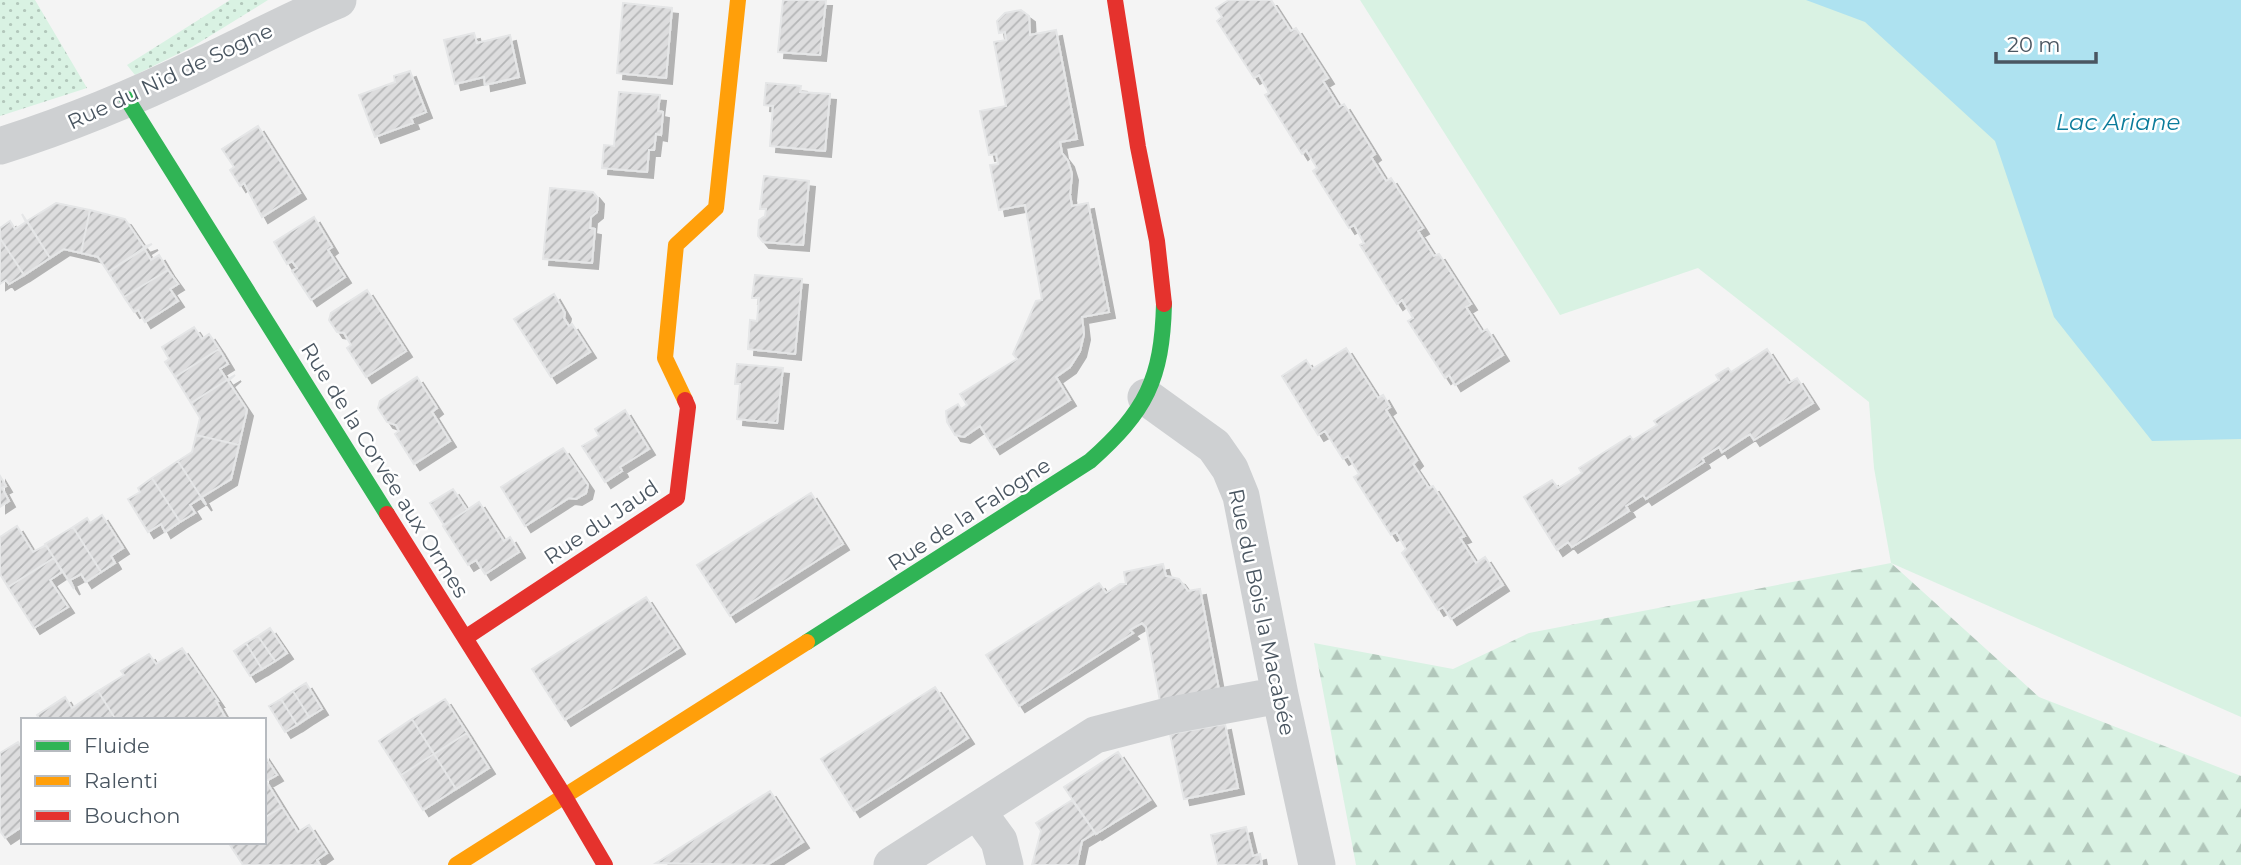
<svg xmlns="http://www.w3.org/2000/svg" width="2241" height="865" viewBox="0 0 2241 865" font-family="Montserrat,sans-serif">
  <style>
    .green { fill: #d9f2e3 }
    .forest { fill: url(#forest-firs) }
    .park { fill: url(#park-dots) }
    .water { fill: #aee2f0 }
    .building { fill: url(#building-hatch); stroke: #e5e6e7; stroke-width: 2; filter: url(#shadow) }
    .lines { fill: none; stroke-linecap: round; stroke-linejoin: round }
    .street { stroke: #ced0d2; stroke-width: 37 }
    .fast { stroke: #30b455; stroke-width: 16 }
    .slow { stroke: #ff9f0a; stroke-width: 16 }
    .jam { stroke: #e5322d; stroke-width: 16 }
    .labels { text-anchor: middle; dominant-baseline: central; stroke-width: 5; stroke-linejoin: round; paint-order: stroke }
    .street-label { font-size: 21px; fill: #4a5661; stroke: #fff }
    .water-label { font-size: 23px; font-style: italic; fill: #0c7c9b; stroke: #fff }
  </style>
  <defs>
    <pattern id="forest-firs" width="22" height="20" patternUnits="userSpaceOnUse" patternTransform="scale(1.75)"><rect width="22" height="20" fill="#d9f2e3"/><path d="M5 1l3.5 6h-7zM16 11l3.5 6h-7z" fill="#b2c7bb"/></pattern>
    <pattern id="park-dots" width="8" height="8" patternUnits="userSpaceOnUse" patternTransform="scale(1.75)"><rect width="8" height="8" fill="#d9f2e3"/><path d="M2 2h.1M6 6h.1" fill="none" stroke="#b2c7bb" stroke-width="1.8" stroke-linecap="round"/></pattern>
    <pattern id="building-hatch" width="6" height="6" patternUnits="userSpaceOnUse" patternTransform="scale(1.75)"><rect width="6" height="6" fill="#ddddde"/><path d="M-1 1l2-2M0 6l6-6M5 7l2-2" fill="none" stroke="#b5b6b7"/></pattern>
    <filter id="shadow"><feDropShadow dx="6" dy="6" stdDeviation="0" flood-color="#0004"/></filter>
  </defs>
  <rect width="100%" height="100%" fill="#f4f4f4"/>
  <path class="green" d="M 1360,0 L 2241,0 L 2241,717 L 1891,563 L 1874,468 L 1869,402 L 1698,268 L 1560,315 Z"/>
  <path class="forest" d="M 1891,563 L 2039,697 L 2241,776 L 2241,865 L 1356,865 L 1314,643 L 1453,669 L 1529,633 Z"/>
  <path class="park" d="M 0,0 L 35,0 L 87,88 L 0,116 Z
    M 230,0 L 268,0 L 192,47 L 135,75 L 127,65 Z"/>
  <path class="water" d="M 1806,0 L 2241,0 L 2241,439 L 2152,441 L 2054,317 L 1995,141 L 1865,22 Z"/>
  <path class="building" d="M 783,0 L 826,0 L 820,55 L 778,52 Z
    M 1229,0 L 1271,0 L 1291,31 L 1296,28 L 1328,78 L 1323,81 L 1339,107 L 1344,104 L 1375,154 L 1371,157 L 1386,181 L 1391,178 L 1423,228 L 1418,231 L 1434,256 L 1439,254 L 1471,304 L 1466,307 L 1482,332 L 1487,329 L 1503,355 L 1455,385 L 1449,375 L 1445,378 L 1408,321 L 1413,318 L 1402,300 L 1397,304 L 1360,245 L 1364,243 L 1354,225 L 1349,228 L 1313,171 L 1317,168 L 1306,150 L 1302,154 L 1265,95 L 1269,93 L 1259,75 L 1254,78 L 1217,21 L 1222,17 L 1216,8 Z
    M 623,3 L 672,8 L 666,78 L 617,73 Z
    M 1021,10 L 1029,16 L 1030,35 L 1056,30 L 1077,139 L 1060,142 L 1062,153 L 1068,161 L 1072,174 L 1070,195 L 1072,206 L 1088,203 L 1109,312 L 1082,317 L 1084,334 L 1080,351 L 1070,367 L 1056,377 L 1070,400 L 994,448 L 980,426 L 964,437 L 955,435 L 947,422 L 946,411 L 958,404 L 961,409 L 967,405 L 960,394 L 1017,359 L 1013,354 L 1036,301 L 1042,300 L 1025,205 L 999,210 L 990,165 L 998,164 L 996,154 L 989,155 L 980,111 L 1006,106 L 994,42 L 1006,40 L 1005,32 L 999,33 L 997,21 L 1005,13 Z
    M 474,33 L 477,43 L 510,35 L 519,77 L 485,85 L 484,77 L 455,84 L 444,40 Z
    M 410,71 L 426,112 L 411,118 L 413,123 L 375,137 L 359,95 L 395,82 L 394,76 Z
    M 766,83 L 801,86 L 800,92 L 830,94 L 825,151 L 770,146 L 773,106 L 764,105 Z
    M 619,92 L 660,95 L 658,111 L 663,112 L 661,135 L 656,134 L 654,150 L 649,150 L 647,172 L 602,168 L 604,145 L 614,146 Z
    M 258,126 L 300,193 L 262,217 L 244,183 L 240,186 L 230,170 L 234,167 L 222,149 Z
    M 764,176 L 809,181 L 803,245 L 763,242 L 758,236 L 759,220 L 765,216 L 766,209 L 760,209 Z
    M 550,188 L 593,192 L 598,198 L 597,212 L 591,217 L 590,228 L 595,229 L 592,263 L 543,259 Z
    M 56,203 L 90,210 L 81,253 L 64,249 L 50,258 L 27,221 Z
    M 90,210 L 125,219 L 144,247 L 152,244 L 108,272 L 98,257 L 81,253 Z
    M 22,214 L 50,258 L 24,275 L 0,238 L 0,228 L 10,221 L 15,229 L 26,222 Z
    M 314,217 L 332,247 L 328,250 L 345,277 L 311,300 L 292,271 L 297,268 L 292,261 L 287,264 L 274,242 Z
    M 0,238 L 24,275 L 9,284 L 6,280 L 0,284 Z
    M 144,248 L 151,260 L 159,255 L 168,270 L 124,297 L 108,272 Z
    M 168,270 L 178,284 L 170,289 L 178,301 L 145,322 L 138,310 L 134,312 L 124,297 Z
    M 755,275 L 802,279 L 795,354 L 748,349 L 750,320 L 757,321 L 759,298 L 752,298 Z
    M 367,290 L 406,351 L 366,377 L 347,348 L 351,345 L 344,333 L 337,332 L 329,320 L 331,313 Z
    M 554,294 L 565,313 L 564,318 L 569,326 L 572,324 L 590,352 L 551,377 L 514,319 Z
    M 194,327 L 202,339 L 209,334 L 219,349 L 175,377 L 165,362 L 169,359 L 162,347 Z
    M 1346,348 L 1378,398 L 1383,395 L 1390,407 L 1386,410 L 1417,460 L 1413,464 L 1429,488 L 1433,486 L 1465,536 L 1460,538 L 1476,563 L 1485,557 L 1503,585 L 1451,619 L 1443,607 L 1438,610 L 1402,553 L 1406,549 L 1396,532 L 1391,535 L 1354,477 L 1359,474 L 1348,456 L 1343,459 L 1325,431 L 1318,435 L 1282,376 L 1306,360 L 1312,369 Z
    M 219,349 L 228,364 L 220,369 L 227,380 L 235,375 L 191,403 L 175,377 Z
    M 1767,349 L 1789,383 L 1797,378 L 1813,403 L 1754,440 L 1750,434 L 1722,452 L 1719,447 L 1702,458 L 1704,462 L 1646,499 L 1643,495 L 1626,506 L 1629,511 L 1572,547 L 1568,542 L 1557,550 L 1524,497 L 1552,480 L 1558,488 L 1582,473 L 1579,468 L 1630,436 L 1633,440 L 1657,425 L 1654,421 L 1719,380 L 1716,375 L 1728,368 L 1731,372 Z
    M 737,364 L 783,368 L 777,423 L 737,419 L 740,384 L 735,384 Z
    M 235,375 L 228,381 L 247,410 L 239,445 L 196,435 L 200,418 L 191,403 Z
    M 417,377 L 437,408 L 432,412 L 450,441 L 414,464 L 395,434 L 399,431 L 396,425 L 387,422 L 378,408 L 380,401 Z
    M 625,410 L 649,449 L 620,467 L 622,471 L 605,482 L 582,446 L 599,436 L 595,429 Z
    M 196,435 L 239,445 L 231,479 L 202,497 L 206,505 L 178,461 L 192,452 Z
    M 563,448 L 588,485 L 586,493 L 576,499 L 569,498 L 525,526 L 501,487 Z
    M 178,461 L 206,505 L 201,498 L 190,505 L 195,513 L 180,522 L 152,478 Z
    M 0,476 L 6,486 L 2,488 L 9,501 L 0,507 Z
    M 152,478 L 180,522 L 165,532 L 161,524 L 148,532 L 128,499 L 140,492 L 138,488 Z
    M 453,489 L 467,510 L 444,525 L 430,503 Z
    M 811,493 L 843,544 L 730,616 L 697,565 Z
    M 479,502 L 504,541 L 510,537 L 519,552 L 485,574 L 476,560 L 468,565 L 443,526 Z
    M 102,515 L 123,548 L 111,556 L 115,563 L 101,572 L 73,527 L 87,518 L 90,523 Z
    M 17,526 L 33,552 L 46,545 L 54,558 L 8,587 L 0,574 L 0,537 Z
    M 73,527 L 101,572 L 86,582 L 81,574 L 70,580 L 74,589 L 45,544 Z
    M 54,558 L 62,572 L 50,580 L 68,607 L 34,628 L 8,587 Z
    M 1163,564 L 1166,576 L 1179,579 L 1188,591 L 1200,589 L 1219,690 L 1160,701 L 1146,627 L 1142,623 L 1130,630 L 1133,633 L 1019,706 L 986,655 L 1099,583 L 1106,593 L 1120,584 L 1126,584 L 1124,572 Z
    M 646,597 L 679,648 L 565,720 L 532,669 Z
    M 270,628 L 287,653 L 275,661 L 258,636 Z
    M 258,636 L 275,661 L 262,669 L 246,643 Z
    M 246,643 L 262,669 L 250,676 L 234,651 Z
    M 182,648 L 218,701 L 216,701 L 227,720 L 116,720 L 98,691 L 124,675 L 121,671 L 149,654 L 156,664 Z
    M 306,683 L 322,709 L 309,717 L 293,691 Z
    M 935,687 L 968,738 L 854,811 L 821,759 Z
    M 98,691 L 116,720 L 40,720 L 37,715 L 65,697 L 72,708 Z
    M 293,691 L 309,717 L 297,725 L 281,699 Z
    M 281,699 L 297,725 L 285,732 L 269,706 Z
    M 445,699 L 467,733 L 434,754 L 412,719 Z
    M 412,719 L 434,754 L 401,775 L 379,741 Z
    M 1225,724 L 1238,788 L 1184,799 L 1170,734 Z
    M 467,733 L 489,768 L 456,789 L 434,754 Z
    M 18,742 L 23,749 L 23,826 L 5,838 L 0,831 L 0,753 Z
    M 1118,752 L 1150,800 L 1096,834 L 1064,787 Z
    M 434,754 L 456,789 L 423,810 L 401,775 Z
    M 264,755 L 277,775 L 266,781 L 282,807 L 264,818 Z
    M 770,791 L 803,842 L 767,865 L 656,863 Z
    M 1072,800 L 1095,833 L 1082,841 L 1077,865 L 1032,865 L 1041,831 L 1036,823 Z
    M 282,807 L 298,832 L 309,825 L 327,853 L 317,860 L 320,865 L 243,865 L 228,842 L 264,842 L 264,818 Z
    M 1246,827 L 1253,856 L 1260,854 L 1262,865 L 1218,865 L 1211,835 Z"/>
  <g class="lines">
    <path class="street" d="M 0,146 C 70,124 137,96 203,64 C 248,43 292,19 338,0
      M 1146,397 L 1214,446 L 1230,469 L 1241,496 L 1280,695 L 1317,865
      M 977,811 L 999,841 L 1005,865
      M 892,865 L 1095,735 L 1172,715 L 1280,695"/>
    <path class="fast" d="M 127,99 L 387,514
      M 807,642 L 1090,461 C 1146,411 1162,380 1164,304"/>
    <path class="slow" d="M 685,400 L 665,358 L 676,245 L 716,208 L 738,0
      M 456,865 L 807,642"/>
    <path class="jam" d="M 1115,0 L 1138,147 L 1157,241 L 1164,304
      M 387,514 L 565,797 L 605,865
      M 465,638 L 677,498 L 688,407 L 685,400"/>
  </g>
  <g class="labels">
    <g class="street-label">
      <text transform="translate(170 76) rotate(-25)">Rue du Nid de Sogne</text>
      <text transform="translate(385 470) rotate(58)">Rue de la Corvée aux Ormes</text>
      <text transform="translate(969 514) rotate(-33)">Rue de la Falogne</text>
      <text transform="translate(601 522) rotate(-34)">Rue du Jaud</text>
      <text transform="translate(1262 612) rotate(78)">Rue du Bois la Macabée</text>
    </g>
    <g class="water-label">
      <text x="2118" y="122">Lac Ariane</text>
    </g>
  </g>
  <rect x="21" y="718" width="245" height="126" fill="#ffffff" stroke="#b7bbc0" stroke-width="2"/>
  <rect x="35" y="741" width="35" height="10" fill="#30b455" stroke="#b7bbc0" stroke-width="2"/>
  <text x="84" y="753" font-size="21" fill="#4a5661">Fluide</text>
  <rect x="35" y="776" width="35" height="10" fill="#ff9f0a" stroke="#b7bbc0" stroke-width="2"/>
  <text x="84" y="788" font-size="21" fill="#4a5661">Ralenti</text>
  <rect x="35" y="811" width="35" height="10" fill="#e5322d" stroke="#b7bbc0" stroke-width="2"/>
  <text x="84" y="823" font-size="21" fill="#4a5661">Bouchon</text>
  <path d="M1996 52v10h100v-10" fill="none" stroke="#4a5661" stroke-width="3.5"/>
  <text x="2007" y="52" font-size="21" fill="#4a5661" stroke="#ffffff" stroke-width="5" paint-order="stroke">20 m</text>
</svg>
